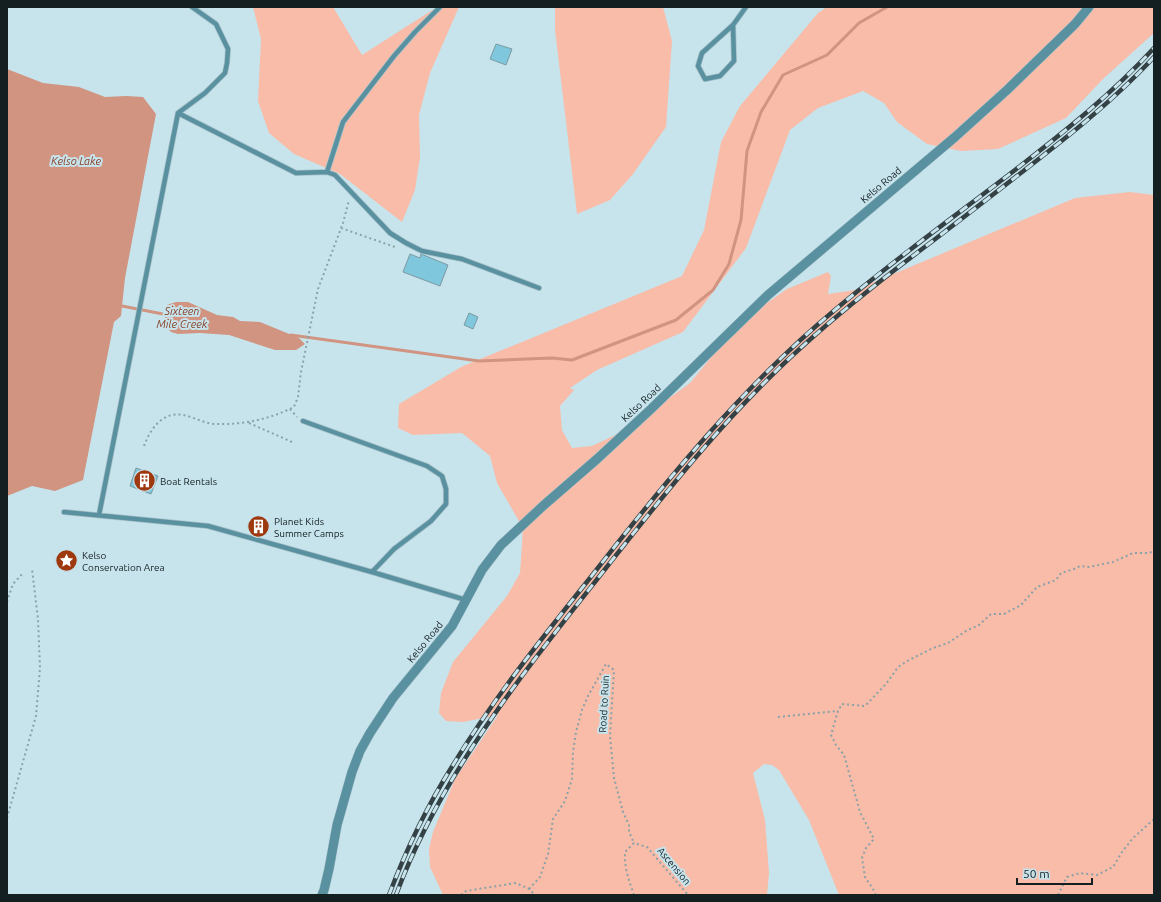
<svg xmlns="http://www.w3.org/2000/svg" width="1161" height="902" viewBox="0 0 1161 902" font-family="Ubuntu,sans-serif">
  <style>
    .green { fill: #f9bca8 }
    .water { fill: #d09480 }
    .lines { fill: none; stroke-linecap: round; stroke-linejoin: round }
    .stream { stroke: #d09480; stroke-width: 3 }
    .building { fill: #7ec7dc; stroke: #7e99a1 }
    .service-casing { stroke: #a7c1c8; stroke-width: 6 }
    .minor-casing { stroke: #a7c1c8; stroke-width: 10 }
    .path { stroke: #8aa1a8; stroke-width: 2; stroke-dasharray: 2 3; stroke-linecap: butt }
    .service { stroke: #5a91a0; stroke-width: 4.5 }
    .minor { stroke: #5a91a0; stroke-width: 9 }
    .rail-casing { stroke: #344246; stroke-width: 4.5 }
    .rail { stroke: #c7e4ed; stroke-width: 3; stroke-dasharray: 9; stroke-linecap: butt }
    .labels { text-anchor: middle; dominant-baseline: central; stroke-width: 4; stroke-linejoin: round; paint-order: stroke }
    .street-label { font-size: 10px; fill: #141f22; stroke: #c7e4ed }
    .poi-label { font-size: 10px; fill: #141f22; stroke: #c7e4ed; text-anchor: start }
    .water-label { font-size: 11px; font-style: italic; fill: #883e24; stroke: #c7e4ed }
  </style>
  <rect width="100%" height="100%" fill="#c7e4ed"/>
  <path class="green" d="M 253,7 L 333,7 L 362,55 L 437,7 L 459,7 L 430,73 L 419,115 L 420,157 L 415,190 L 402,222 L 340,174 L 294,154 L 269,133 L 258,101 L 261,39 Z
    M 555,7 L 663,7 L 672,41 L 666,127 L 633,174 L 610,200 L 577,214 L 555,30 Z
    M 827,7 L 1154,7 L 1154,33 L 1104,78 L 1066,118 L 998,149 L 961,151 L 927,144 L 897,122 L 884,103 L 863,91 L 818,108 L 790,130 L 746,248 L 683,332 L 597,370 L 570,388 L 574,390 L 560,406 L 562,430 L 572,448 L 592,446 L 624,431 L 690,383 L 741,321 L 787,289 L 828,272 L 831,276 L 828,294 L 855,290 L 1075,198 L 1130,192 L 1154,195 L 1154,895 L 839,895 L 809,820 L 779,770 L 772,765 L 764,764 L 753,773 L 765,820 L 769,873 L 767,895 L 443,895 L 430,867 L 429,849 L 433,832 L 455,779 L 498,715 L 463,722 L 446,721 L 439,713 L 441,693 L 453,662 L 507,596 L 520,573 L 523,528 L 497,483 L 490,456 L 462,433 L 413,435 L 398,428 L 399,404 L 461,367 L 682,276 L 704,230 L 721,142 L 740,106 L 818,13 Z"/>
  <path class="water" d="M 7,69 L 43,83 L 79,87 L 105,97 L 126,96 L 143,97 L 156,114 L 125,278 L 121,316 L 114,322 L 83,480 L 55,491 L 32,486 L 7,496 Z
    M 176,302 L 188,302 L 217,315 L 233,317 L 240,321 L 260,322 L 299,338 L 305,344 L 296,350 L 275,350 L 229,335 L 200,333 L 178,334 L 171,332 L 164,325 L 167,305 Z"/>
  <g class="lines">
    <path class="stream" d="M 122,306 L 168,315
      M 291,335 L 479,361 L 552,358 L 572,360 L 676,320 L 713,290 L 729,264 L 741,220 L 747,151 L 761,112 L 783,75 L 827,55 L 859,23 L 887,7"/>
  </g>
  <path class="building" d="M 496,44 L 512,49 L 506,65 L 490,59 Z
    M 410,254 L 420,258 L 421,254 L 448,265 L 440,286 L 403,272 Z
    M 469,313 L 478,317 L 473,329 L 464,325 Z
    M 136,468 L 158,476 L 151,494 L 130,486 Z
    M 256,521 L 265,524 L 263,532 L 253,530 Z"/>
  <g class="lines">
    <defs>
      <path id="service" d="M 733,25 L 734,61 L 720,76 L 705,79 L 698,66 L 702,53 L 733,25 L 746,7
        M 178,113 L 296,173 L 327,172 L 343,122 L 394,56 L 415,32 L 440,7
        M 327,172 L 335,175 L 390,233 L 406,243 L 422,251 L 462,259 L 539,288
        M 303,421 L 427,466 L 442,476 L 446,489 L 446,504 L 431,521 L 394,549 L 372,572
        M 64,512 L 208,526 L 372,572 L 466,600
        M 99,515 L 178,113 L 205,93 L 225,73 L 227,63 L 228,49 L 216,24 L 192,7"/>
      <path id="minor" d="M 322,895 L 324,890 L 329,869 L 337,825 L 352,772 L 360,751 L 370,733 L 393,698 L 452,626 L 482,570 L 501,545 L 544,505 L 597,459 L 651,409 L 768,295 L 955,137 L 1007,90 L 1075,24 L 1089,7"/>
    </defs>
    <use href="#service" class="service-casing"/>
    <use href="#minor" class="minor-casing"/>
    <path class="path" d="M 341,228 L 395,247
      M 290,409 L 297,417
      M 249,423 L 292,442
      M 144,446 C 150,429 163,411 183,415 C 194,417 205,424 216,424 C 243,425 270,419 294,407 L 298,397 L 301,372 L 318,289 L 343,223 L 349,200
      M 7,602 L 13,584 L 23,573
      M 778,717 L 838,711
      M 7,818 L 36,716 L 40,668 L 38,619 L 32,569
      M 529,889 L 540,877 L 548,854 L 553,819 L 565,801 L 572,779 L 573,752 L 576,732 L 582,710 L 588,696 L 606,664 L 614,670 L 610,736 L 614,778 L 623,812 L 629,825 L 629,832 L 634,843
      M 461,895 L 466,891 L 516,883 L 529,889 L 535,895
      M 634,895 C 629,881 624,867 625,852 L 634,843 L 647,847 L 688,895
      M 876,895 L 873,889 L 865,877 L 862,858 L 866,848 L 874,839 L 860,812 L 844,755 L 836,745 L 831,735 L 838,711 L 842,704 L 865,706 L 886,684 L 898,667 L 909,660 L 933,648 L 948,643 L 966,631 L 979,625 L 991,614 L 1004,614 L 1021,605 L 1037,587 L 1056,580 L 1061,573 L 1074,569 L 1080,566 L 1089,567 L 1113,562 L 1133,553 L 1149,553 L 1154,551
      M 1058,895 L 1067,877 L 1080,873 L 1097,875 L 1113,867 L 1122,852 L 1133,838 L 1154,819"/>
    <use href="#service" class="service"/>
    <use href="#minor" class="minor"/>
    <defs>
      <path id="rail" d="M 389,895 C 406,850 427,806 453,765 C 493,699 542,638 590,578 C 665,482 742,387 836,309 C 894,260 955,216 1015,170 C 1064,132 1112,94 1154,48
        M 396,895 C 441,774 523,673 602,573 C 665,493 729,412 805,344 C 846,307 890,273 934,240 C 981,204 1028,168 1074,131 C 1102,108 1129,84 1154,57"/>
    </defs>
    <use href="#rail" class="rail-casing"/>
    <use href="#rail" class="rail"/>
  </g>
  <defs>
    <symbol id="building-disc" viewBox="-11 -11 22 22"><circle r="9.5" fill="#9e380f" stroke="#c7e4ed"/><path d="M-4-6H4V6H1V3H-1V6H-4ZM-2.5-4.3h1.7v1.8h-1.7ZM.8-4.3h1.7v1.8H.8ZM-2.5-1h1.7V.8h-1.7ZM.8-1h1.7V.8H.8Z" fill="#fff"/></symbol>
    <symbol id="sight-disc" viewBox="-11 -11 22 22"><circle r="9.5" fill="#9e380f" stroke="#c7e4ed"/><path d="M0-6L1.8-2.2L6-1.7L2.9 1.2L3.7 5.4L0 3.3L-3.7 5.4L-2.9 1.2L-6-1.7L-1.8-2.2Z" fill="#fff"/></symbol>
  </defs>
  <g fill-rule="evenodd">
    <use href="#building-disc" x="132" y="468" width="25" height="25"/>
    <use href="#building-disc" x="246" y="514" width="25" height="25"/>
    <use href="#sight-disc" x="54" y="548" width="25" height="25"/>
  </g>
  <g class="labels">
    <g class="street-label">
      <text transform="translate(881 185) rotate(-40)">Kelso Road</text>
      <text transform="translate(641 403) rotate(-43)">Kelso Road</text>
      <text transform="translate(425 642) rotate(-51)">Kelso Road</text>
      <text transform="translate(604 704) rotate(-87)">Road to Ruin</text>
      <text transform="translate(674 866) rotate(50)">Ascension</text>
    </g>
    <g class="poi-label">
      <text x="160" y="481">Boat Rentals</text>
      <text x="274" y="521">Planet Kids<tspan x="274" dy="12">Summer Camps</tspan></text>
      <text x="82" y="555">Kelso<tspan x="82" dy="12">Conservation Area</tspan></text>
    </g>
    <g class="water-label">
      <text x="76" y="161">Kelso Lake</text>
      <text x="182" y="311">Sixteen<tspan x="182" dy="13">Mile Creek</tspan></text>
    </g>
  </g>
  <rect width="1161" height="902" fill="none" stroke="#141f22" stroke-width="16"/>
  <path d="M1017 878v6h75v-6" fill="none" stroke="#141f22" stroke-width="2"/>
  <text x="1023" y="878" font-size="12" fill="#141f22" stroke="#c7e4ed" stroke-width="3" paint-order="stroke">50 m</text>
</svg>
